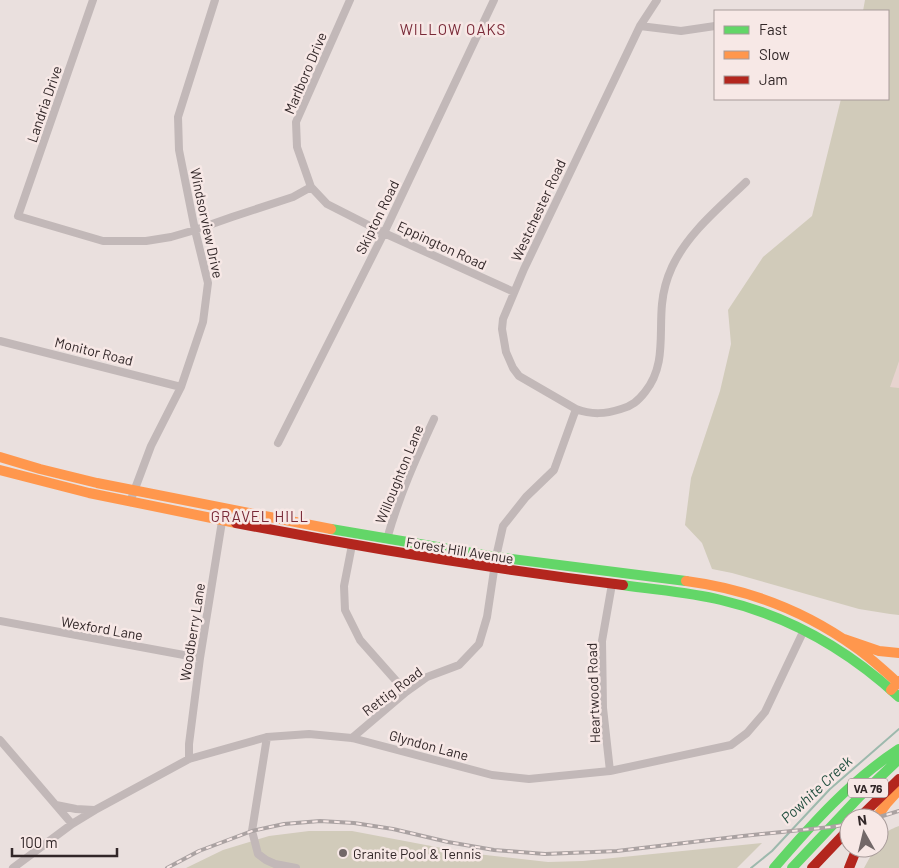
<svg xmlns="http://www.w3.org/2000/svg" width="899" height="868" viewBox="0 0 899 868" font-family="Barlow,sans-serif">
  <style>
    .green { fill: #d1cbba }
    .plaza { fill: #e7d3cf }
    .lines { fill: none; stroke-linecap: round; stroke-linejoin: round }
    .stream { stroke: #9db9ad; stroke-width: 2 }
    .street { stroke: #c2b8b8; stroke-width: 8 }
    .fast { stroke: #63d668; stroke-width: 10 }
    .slow { stroke: #ff974d; stroke-width: 10 }
    .jam { stroke: #b3261e; stroke-width: 10 }
    .rail-casing { stroke: #aaa2a2; stroke-width: 4 }
    .rail { stroke: #f7e8e6; stroke-width: 2; stroke-dasharray: 5.5; stroke-linecap: butt }
    .poi-dot { fill: #726868; stroke: #f7e8e6; stroke-width: 2 }
    .labels { text-anchor: middle; dominant-baseline: central; stroke-width: 5; stroke-linejoin: round; paint-order: stroke }
    .shield { fill: #f7e8e6; stroke: #6d6161; stroke-width: 1 }
    .shield-label { font-size: 12px; font-weight: bold; fill: #322728 }
    .street-label { font-size: 14px; fill: #322728; stroke: #f7e8e6 }
    .poi-label { font-size: 14px; fill: #322728; stroke: #f7e8e6; text-anchor: start }
    .neighbourhood-label { font-size: 15px; letter-spacing: 1px; fill: #792937; stroke: #f7e8e6 }
    .water-label { font-size: 15px; font-style: italic; fill: #214f3f; stroke: #f7e8e6 }
  </style>
  <rect width="100%" height="100%" fill="#eae0de"/>
  <path class="green" d="M 865,0 L 899,0 L 899,615 L 890,614 L 859,609 L 732,573 L 712,569 L 702,543 L 685,525 L 691,478 L 720,391 L 731,344 L 728,310 L 763,257 L 812,216 L 841,99 L 888,99 L 888,11 L 863,11 Z
    M 899,826 L 899,868 L 864,868 L 875,848 L 879,848 C 879,835 888,830 899,826 Z
    M 309,831 L 352,831 L 468,853 L 548,862 L 583,861 L 762,843 L 737,868 L 186,868 L 223,850 L 269,836 Z"/>
  <path class="plaza" d="M 899,361 L 899,388 L 890,387 L 896,370 Z"/>
  <g class="lines">
    <path class="stream" d="M 751,868 L 772,851 L 830,789 L 899,729"/>
    <path class="street" d="M 93,0 L 18,216 L 103,241 L 146,241 L 171,237 L 195,230 L 232,217 L 293,197 L 311,187
      M 350,0 L 296,122 L 297,147 L 311,187 L 327,204 L 384,233 L 514,292
      M 657,0 L 640,26 L 524,269 L 503,319 L 502,329 L 506,352 L 513,368 L 519,376 L 576,409 C 592,415 605,414 621,409 C 632,406 638,401 645,392 C 666,366 659,335 662,304 C 663,293 667,278 672,267 C 688,233 719,208 746,182
      M 640,26 L 681,31 L 715,26
      M 0,341 L 181,387
      M 278,443 L 384,233 L 494,0
      M 130,502 L 151,446 L 181,387 L 203,322 L 208,283 L 195,230 L 179,150 L 178,117 L 215,0
      M 387,539 C 399,496 416,458 434,419
      M 352,545 L 344,586 L 345,610 L 360,640 L 406,692
      M 0,621 L 200,658
      M 267,737 L 252,831 L 258,854 L 266,860 L 275,864 L 296,868
      M 352,738 L 406,692 L 427,677 L 459,665 L 479,644 L 487,617 L 496,557 L 503,526 L 526,497 L 554,470 L 576,409
      M 0,740 L 72,824
      M 189,759 L 189,744 L 200,658 L 224,509
      M 610,771 L 603,708 L 602,641 L 612,584
      M 56,805 L 76,809 L 94,810
      M 13,868 L 72,824 L 95,810 L 189,759 L 267,737 L 309,734 L 352,738 L 492,775 L 529,779 L 610,771 L 731,745 L 747,733 L 765,712 L 804,630"/>
    <path class="fast" d="M 331,529 L 496,557 L 686,581
      M 623,585 C 656,590 689,592 721,600 C 789,616 848,650 899,697
      M 774,868 C 812,824 850,781 899,749
      M 792,868 L 860,796 L 899,759"/>
    <path class="slow" d="M 0,457 L 40,469 L 97,483 L 331,529
      M 0,470 L 89,493 L 236,523
      M 686,581 C 747,589 805,611 855,647 C 871,658 885,671 899,684
      M 844,639 L 879,651 L 899,653
      M 891,690 L 899,681
      M 876,818 L 887,803 L 899,790"/>
    <path class="jam" d="M 236,523 C 365,548 494,569 623,585
      M 859,818 L 899,779
      M 812,868 L 849,829
      M 849,868 L 857,848"/>
    <defs>
      <path id="rail" d="M 876,818 L 899,811
        M 167,868 L 199,851 L 252,831 L 284,824 L 320,821 L 354,823 L 393,829 L 448,842 L 494,850 L 545,854 L 617,851 L 743,836 L 831,827 L 849,824"/>
    </defs>
    <use href="#rail" class="rail-casing"/>
    <use href="#rail" class="rail"/>
  </g>
  <circle class="poi-dot" cx="343" cy="853" r="5"/>
  <g class="labels">
    <rect class="shield" x="848" y="778.5" width="40" height="19" rx="4"/>
    <g class="shield-label">
      <text x="868" y="788">VA 76</text>
    </g>
    <g class="street-label">
      <text transform="translate(305 73) rotate(-67)">Marlboro Drive</text>
      <text transform="translate(44 104) rotate(-71)">Landria Drive</text>
      <text transform="translate(538 210) rotate(-65)">Westchester Road</text>
      <text transform="translate(377 217) rotate(-64)">Skipton Road</text>
      <text transform="translate(207 223) rotate(78)">Windsorview Drive</text>
      <text transform="translate(442 245) rotate(25)">Eppington Road</text>
      <text transform="translate(94 351) rotate(14)">Monitor Road</text>
      <text transform="translate(399 474) rotate(-68)">Willoughton Lane</text>
      <text transform="translate(460 550) rotate(9)">Forest Hill Avenue</text>
      <text transform="translate(102 628) rotate(10)">Wexford Lane</text>
      <text transform="translate(192 632) rotate(-81)">Woodberry Lane</text>
      <text transform="translate(392 691) rotate(-37)">Rettig Road</text>
      <text transform="translate(593 693) rotate(-92)">Heartwood Road</text>
      <text transform="translate(429 745) rotate(15)">Glyndon Lane</text>
    </g>
    <g class="poi-label">
      <text x="353" y="853">Granite Pool &amp; Tennis</text>
    </g>
    <g class="neighbourhood-label">
      <text x="453" y="29">WILLOW OAKS</text>
      <text x="260" y="516">GRAVEL HILL</text>
    </g>
    <g class="water-label">
      <text transform="translate(816 789) rotate(-43)">Powhite Creek</text>
    </g>
  </g>
  <rect x="714" y="10" width="175" height="90" fill="#f7e8e6" stroke="#a89b9a"/>
  <rect x="724" y="26" width="25" height="8" fill="#63d668" stroke="#a89b9a"/>
  <text x="759" y="35" font-size="15" fill="#322728">Fast</text>
  <rect x="724" y="51" width="25" height="8" fill="#ff974d" stroke="#a89b9a"/>
  <text x="759" y="60" font-size="15" fill="#322728">Slow</text>
  <rect x="724" y="76" width="25" height="8" fill="#b3261e" stroke="#a89b9a"/>
  <text x="759" y="85" font-size="15" fill="#322728">Jam</text>
  <g transform="translate(864 833) rotate(352)"><circle r="24" fill="#f7e8e6" stroke="#a89b9a"/>
  <path d="M0-4L9 19L0 12L-9 19Z" fill="#726868"/>
  <text y="-8" font-size="14" font-weight="bold" text-anchor="middle" fill="#322728">N</text>
  </g>
  <path d="M12 848v8h105v-8" fill="none" stroke="#322728" stroke-width="2.5"/>
  <text x="20" y="848" font-size="15" fill="#322728" stroke="#f7e8e6" stroke-width="4" paint-order="stroke">100 m</text>
</svg>
